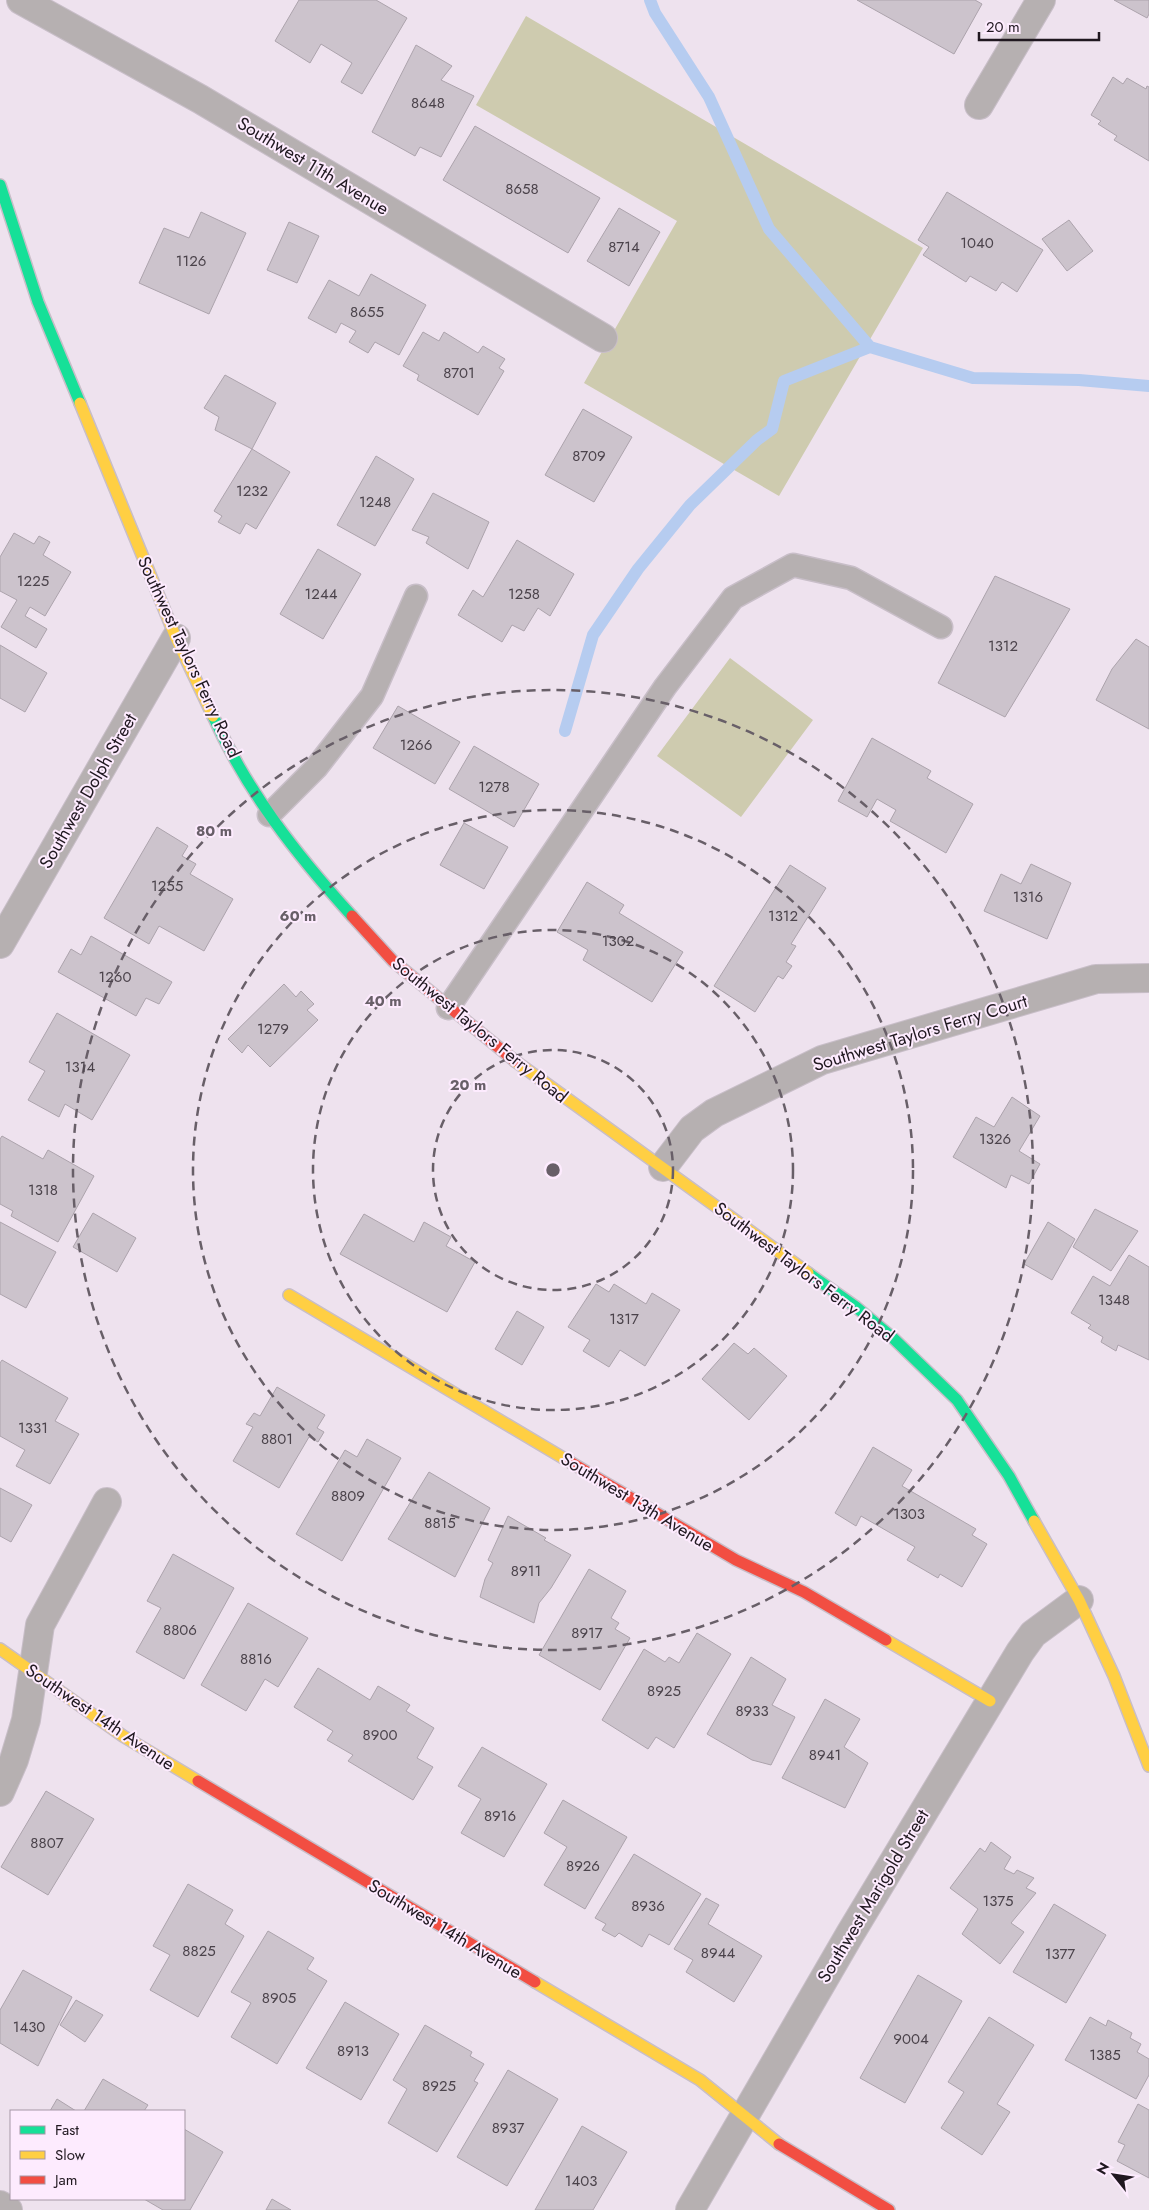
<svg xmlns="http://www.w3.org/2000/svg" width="1149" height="2210" viewBox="0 0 1149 2210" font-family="Jost,sans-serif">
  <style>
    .green { fill: #cecbaf }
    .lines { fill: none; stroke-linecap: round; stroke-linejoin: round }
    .stream { stroke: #b6ccf0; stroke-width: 12 }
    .building { fill: #ccc3cc; stroke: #aca3ac }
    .lane-casing { stroke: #c8bec8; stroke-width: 25 }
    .street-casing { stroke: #c8bec8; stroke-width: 30 }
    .fast-casing { stroke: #c8bec8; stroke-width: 14 }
    .slow-casing { stroke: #c8bec8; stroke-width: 14 }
    .jam-casing { stroke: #c8bec8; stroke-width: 14 }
    .lane { stroke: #b6b0b1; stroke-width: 22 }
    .street { stroke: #b6b0b1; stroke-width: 28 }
    .fast { stroke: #16e098; stroke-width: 11 }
    .slow { stroke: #ffcf43; stroke-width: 11 }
    .jam { stroke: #f24e42; stroke-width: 11 }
    .ring { fill: none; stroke: #685f68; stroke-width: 2.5; stroke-dasharray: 9 6 }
    .labels { text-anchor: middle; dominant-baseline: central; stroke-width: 4; stroke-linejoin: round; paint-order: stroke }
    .number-label { font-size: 15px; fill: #4b434b }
    .street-label { font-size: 18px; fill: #201820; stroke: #fdebfe }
    .centre { fill: #685f68; stroke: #fdebfe; stroke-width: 2.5 }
    .ring-label { font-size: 15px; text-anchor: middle; font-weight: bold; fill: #685f68; stroke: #fdebfe; stroke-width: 4; stroke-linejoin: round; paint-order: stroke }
  </style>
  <rect width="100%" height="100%" fill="#eee2ee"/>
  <path class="green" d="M 526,16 L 923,248 L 779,496 L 584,383 L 677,221 L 476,105 Z
    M 730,658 L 813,720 L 741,817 L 657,756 Z"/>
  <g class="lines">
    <path class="stream" d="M 650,0 L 655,13 L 709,97 L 769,229 L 870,347 L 973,378 L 1079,380 L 1149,386
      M 565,731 L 593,635 L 638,569 L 690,505 L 757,440 L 772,429 L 784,381 L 870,347"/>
  </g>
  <path class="building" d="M 299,0 L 376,0 L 407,18 L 362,94 L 341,82 L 352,63 L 321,44 L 310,63 L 275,41 Z
    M 857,0 L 975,0 L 982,4 L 954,54 Z
    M 1114,0 L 1149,0 L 1149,14 L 1147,18 Z
    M 416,45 L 452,66 L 441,80 L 474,96 L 441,157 L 420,147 L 415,156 L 372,132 Z
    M 1113,77 L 1123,84 L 1127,78 L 1146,89 L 1147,86 L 1149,87 L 1149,161 L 1114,140 L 1117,136 L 1098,124 L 1101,121 L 1091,115 Z
    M 475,126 L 600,198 L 568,253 L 443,180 Z
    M 947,192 L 1043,250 L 1017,292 L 1002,282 L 996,291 L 970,276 L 966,282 L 923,255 L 929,247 L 918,240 Z
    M 619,208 L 660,232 L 629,286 L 587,261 Z
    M 201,212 L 246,233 L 209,314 L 139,283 L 164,228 L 189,238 Z
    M 1069,220 L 1093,251 L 1067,271 L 1042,239 Z
    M 289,222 L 319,236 L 297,283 L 267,270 Z
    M 371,274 L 426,305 L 399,355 L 375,342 L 368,353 L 349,342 L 356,331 L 341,323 L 336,333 L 308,318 L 329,280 L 359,296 Z
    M 423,332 L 439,341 L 444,332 L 478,353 L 483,346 L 505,359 L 499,368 L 504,371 L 478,415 L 417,380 L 419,375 L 403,366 Z
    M 225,375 L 276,403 L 252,449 L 215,430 L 219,417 L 204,408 Z
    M 583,409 L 632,437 L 594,502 L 545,475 Z
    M 252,449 L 290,472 L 256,529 L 246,523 L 240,534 L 218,522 L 222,516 L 214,511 Z
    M 376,456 L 414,479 L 375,546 L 337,525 Z
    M 433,493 L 489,522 L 468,569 L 426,543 L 429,537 L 412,530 Z
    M 14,533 L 34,544 L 39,536 L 50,542 L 43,555 L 71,572 L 45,616 L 30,607 L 25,616 L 47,629 L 36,648 L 1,627 L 17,600 L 0,591 L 0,557 Z
    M 517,540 L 574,574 L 550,616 L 538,608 L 524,631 L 512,625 L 502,642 L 458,615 L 473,590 L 483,597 Z
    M 318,549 L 361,574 L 323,639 L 280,614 Z
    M 995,576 L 1070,609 L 1005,717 L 938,683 Z
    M 1136,639 L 1149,647 L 1149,729 L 1096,700 L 1112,669 Z
    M 0,645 L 47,673 L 25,712 L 0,698 Z
    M 398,706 L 460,742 L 435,784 L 373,748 Z
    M 872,738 L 931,771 L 927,778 L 973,804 L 946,853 L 890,821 L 896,810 L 877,799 L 867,817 L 838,801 Z
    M 474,746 L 539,784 L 514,827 L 449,789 Z
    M 464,823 L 508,847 L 484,889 L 440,865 Z
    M 157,827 L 188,846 L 182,856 L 196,864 L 190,874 L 233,899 L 204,951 L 159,926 L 149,944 L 104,918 Z
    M 1031,864 L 1071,883 L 1047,939 L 984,911 L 1001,874 L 1021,884 Z
    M 790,865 L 826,888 L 791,944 L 796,946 L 786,962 L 792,966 L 783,979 L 778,976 L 755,1012 L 714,986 Z
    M 587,882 L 624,905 L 619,913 L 683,952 L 652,1002 L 583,960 L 588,950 L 557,932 Z
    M 91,936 L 172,982 L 159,1004 L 146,998 L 136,1016 L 58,972 L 71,949 L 81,955 Z
    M 284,984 L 296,997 L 301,991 L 314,1004 L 307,1010 L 318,1020 L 270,1067 L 248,1045 L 242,1053 L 228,1039 Z
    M 57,1013 L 130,1055 L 92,1120 L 65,1104 L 59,1117 L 28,1100 L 45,1071 L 29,1062 Z
    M 1012,1097 L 1040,1116 L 1019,1151 L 1040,1164 L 1029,1184 L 1011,1175 L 1006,1188 L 953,1157 L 976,1117 L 994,1127 Z
    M 2,1136 L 43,1159 L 48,1150 L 94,1176 L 58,1242 L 11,1216 L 13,1211 L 0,1204 L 0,1139 Z
    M 1095,1209 L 1138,1231 L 1111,1271 L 1073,1247 Z
    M 93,1213 L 136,1238 L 117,1272 L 73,1247 Z
    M 364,1214 L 414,1242 L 424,1222 L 451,1237 L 446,1246 L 475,1262 L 447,1312 L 340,1254 Z
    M 0,1222 L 56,1252 L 26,1308 L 0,1294 Z
    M 1048,1222 L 1075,1239 L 1052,1280 L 1024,1264 Z
    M 1129,1255 L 1149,1267 L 1149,1360 L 1118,1345 L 1116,1351 L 1101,1342 L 1103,1337 L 1088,1328 L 1091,1325 L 1071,1313 L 1093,1276 L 1110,1286 Z
    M 596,1284 L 609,1292 L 614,1284 L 646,1304 L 652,1293 L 680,1310 L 645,1366 L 620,1350 L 609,1367 L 583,1351 L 590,1340 L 568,1327 Z
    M 517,1311 L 544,1327 L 522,1365 L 495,1349 Z
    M 734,1343 L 748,1354 L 754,1348 L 787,1376 L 749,1420 L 702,1379 Z
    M 2,1360 L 68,1398 L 55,1421 L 79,1434 L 50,1484 L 16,1466 L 25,1450 L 0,1436 L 0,1363 Z
    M 277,1387 L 325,1415 L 317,1428 L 324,1432 L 318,1442 L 309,1437 L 279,1488 L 233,1461 L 253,1427 L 246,1424 L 254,1413 L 260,1416 Z
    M 367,1439 L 401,1458 L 342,1561 L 296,1534 L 345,1450 L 357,1457 Z
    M 873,1447 L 912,1470 L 902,1486 L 976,1529 L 972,1535 L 987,1544 L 962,1587 L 940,1574 L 938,1578 L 907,1560 L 915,1547 L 861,1516 L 856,1526 L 835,1513 Z
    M 429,1472 L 490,1508 L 455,1577 L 388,1539 Z
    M 0,1488 L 32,1505 L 11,1542 L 0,1536 Z
    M 508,1516 L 546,1538 L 544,1540 L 571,1555 L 551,1588 L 539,1603 L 534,1623 L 480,1597 L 485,1579 L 493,1563 L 488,1560 Z
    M 173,1554 L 234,1588 L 184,1679 L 136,1652 L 161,1608 L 147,1601 Z
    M 589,1569 L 626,1591 L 611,1618 L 619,1623 L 615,1629 L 630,1638 L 600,1690 L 539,1655 Z
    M 248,1603 L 308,1638 L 278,1687 L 265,1679 L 246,1711 L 201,1685 Z
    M 697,1633 L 731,1654 L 674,1748 L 656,1737 L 648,1749 L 602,1720 L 644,1649 L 665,1662 L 669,1657 L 679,1663 Z
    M 751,1657 L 786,1679 L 772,1705 L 795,1717 L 771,1765 L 752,1760 L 707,1734 Z
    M 318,1668 L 370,1700 L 378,1686 L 410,1705 L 406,1711 L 434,1728 L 417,1758 L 433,1767 L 413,1800 L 348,1761 L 353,1755 L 327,1740 L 333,1731 L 294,1707 Z
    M 825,1699 L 860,1719 L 844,1747 L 868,1763 L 845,1808 L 782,1778 Z
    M 482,1747 L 547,1784 L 504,1857 L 461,1833 L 481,1799 L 458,1786 Z
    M 46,1791 L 94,1819 L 48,1895 L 1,1867 Z
    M 563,1800 L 627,1837 L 585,1909 L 544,1885 L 567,1847 L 544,1833 Z
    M 991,1842 L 1011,1857 L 1004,1869 L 1014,1874 L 1017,1870 L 1034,1878 L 1026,1888 L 1036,1893 L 1011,1923 L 1024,1932 L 1000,1964 L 962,1934 L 978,1909 L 950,1888 L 980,1848 L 985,1852 Z
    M 634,1854 L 701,1894 L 669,1945 L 649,1934 L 642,1947 L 619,1933 L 615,1937 L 602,1930 L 606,1924 L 595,1918 Z
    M 188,1884 L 233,1910 L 225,1924 L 244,1936 L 198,2017 L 150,1990 L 170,1955 L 153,1946 Z
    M 706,1898 L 719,1905 L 708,1924 L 762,1956 L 734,2002 L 686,1972 L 693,1960 L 674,1949 Z
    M 1054,1904 L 1106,1935 L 1066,2003 L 1013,1972 Z
    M 268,1931 L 314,1958 L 307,1969 L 327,1981 L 277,2064 L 231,2037 L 251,2003 L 231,1992 Z
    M 23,1970 L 72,1997 L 38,2066 L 0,2043 L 0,2010 Z
    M 918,1975 L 962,2001 L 905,2103 L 860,2078 Z
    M 76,2000 L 103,2015 L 85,2042 L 60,2025 Z
    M 345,2002 L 399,2034 L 361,2100 L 306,2068 Z
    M 989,2017 L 1034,2045 L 997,2104 L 1010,2112 L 982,2155 L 941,2128 L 964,2092 L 948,2082 Z
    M 1090,2017 L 1106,2026 L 1108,2020 L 1132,2033 L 1130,2038 L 1141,2044 L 1137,2052 L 1149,2059 L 1149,2075 L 1136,2099 L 1065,2060 Z
    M 425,2025 L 472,2052 L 470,2056 L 484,2064 L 474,2081 L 478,2083 L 437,2152 L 388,2123 L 407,2089 L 393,2080 Z
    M 508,2070 L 558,2099 L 507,2186 L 457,2157 Z
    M 103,2079 L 148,2105 L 144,2111 L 84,2111 Z
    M 57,2099 L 76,2111 L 50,2111 Z
    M 1138,2104 L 1149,2110 L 1149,2178 L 1117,2161 L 1125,2145 L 1118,2142 Z
    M 582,2126 L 627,2152 L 593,2210 L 535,2210 Z
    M 184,2129 L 223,2152 L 190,2210 L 163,2210 L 144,2199 L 184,2199 Z
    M 272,2199 L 291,2210 L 266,2210 Z"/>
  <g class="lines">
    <defs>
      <path id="lane" d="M 269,815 L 316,768 L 372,696 L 416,596
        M 448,1008 L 665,687 L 733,598 L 793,565 L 851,578 L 941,627"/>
      <path id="street" d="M 21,0 L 200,99 L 603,338
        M 979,105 L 1041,0
        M 0,944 L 176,638
        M 663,1167 L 692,1129 L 714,1113 L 822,1060 L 1096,979 L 1149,978
        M 0,1792 L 14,1760 L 26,1720 L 40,1625 L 107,1502
        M 0,2205 L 8,2210
        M 690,2210 L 850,1934 L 1020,1652 L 1033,1634 L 1079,1600"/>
      <path id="fast" d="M 0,185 L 38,302 L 80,403
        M 213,716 C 248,793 296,854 352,916
        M 808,1273 L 856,1307 L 893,1338 L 957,1400 L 1009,1476 L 1034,1521"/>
      <path id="slow" d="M 80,403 L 176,638 L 213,716
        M 515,1061 L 808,1273
        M 289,1295 L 570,1462
        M 1034,1521 L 1079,1600 L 1114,1676 L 1149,1766
        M 886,1640 L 990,1701
        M 0,1649 L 123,1736 L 198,1781
        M 535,1982 L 700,2080 L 779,2144"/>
      <path id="jam" d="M 352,916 L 393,961 L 515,1061
        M 570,1462 L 736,1560 L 804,1592 L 886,1640
        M 198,1781 L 535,1982
        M 779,2144 L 889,2210"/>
    </defs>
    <use href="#lane" class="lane-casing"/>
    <use href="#street" class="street-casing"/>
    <use href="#fast" class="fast-casing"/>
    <use href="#slow" class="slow-casing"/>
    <use href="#jam" class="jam-casing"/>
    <use href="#lane" class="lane"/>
    <use href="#street" class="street"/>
    <use href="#fast" class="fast"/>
    <use href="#slow" class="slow"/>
    <use href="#jam" class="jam"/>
  </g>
  <g class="ring">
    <circle cx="553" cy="1170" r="120"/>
    <circle cx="553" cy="1170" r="240"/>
    <circle cx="553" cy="1170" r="360"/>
    <circle cx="553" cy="1170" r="480"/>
  </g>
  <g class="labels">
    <g class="number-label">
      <text x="428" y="103">8648</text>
      <text x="522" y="189">8658</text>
      <text x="977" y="243">1040</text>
      <text x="624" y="247">8714</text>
      <text x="191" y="261">1126</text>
      <text x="367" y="312">8655</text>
      <text x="459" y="373">8701</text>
      <text x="589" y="456">8709</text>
      <text x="252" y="491">1232</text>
      <text x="375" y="502">1248</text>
      <text x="33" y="581">1225</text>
      <text x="321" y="594">1244</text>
      <text x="524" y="594">1258</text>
      <text x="1003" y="646">1312</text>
      <text x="416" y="745">1266</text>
      <text x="494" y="787">1278</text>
      <text x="167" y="886">1255</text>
      <text x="1028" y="897">1316</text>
      <text x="783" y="916">1312</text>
      <text x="618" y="941">1302</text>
      <text x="115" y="977">1260</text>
      <text x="273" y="1029">1279</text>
      <text x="80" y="1067">1314</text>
      <text x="995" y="1139">1326</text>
      <text x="43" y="1190">1318</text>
      <text x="1114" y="1300">1348</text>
      <text x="624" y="1319">1317</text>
      <text x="33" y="1428">1331</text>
      <text x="277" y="1439">8801</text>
      <text x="348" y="1496">8809</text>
      <text x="909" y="1514">1303</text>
      <text x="440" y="1523">8815</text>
      <text x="526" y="1571">8911</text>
      <text x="180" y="1630">8806</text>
      <text x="587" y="1633">8917</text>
      <text x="256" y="1659">8816</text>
      <text x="664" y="1691">8925</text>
      <text x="752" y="1711">8933</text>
      <text x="380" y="1735">8900</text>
      <text x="825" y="1755">8941</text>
      <text x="500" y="1816">8916</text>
      <text x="47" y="1843">8807</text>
      <text x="583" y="1866">8926</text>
      <text x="998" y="1901">1375</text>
      <text x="648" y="1906">8936</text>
      <text x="199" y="1951">8825</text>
      <text x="718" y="1953">8944</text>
      <text x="1060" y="1954">1377</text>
      <text x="279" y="1998">8905</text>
      <text x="29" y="2027">1430</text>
      <text x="911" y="2039">9004</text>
      <text x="353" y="2051">8913</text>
      <text x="1105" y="2055">1385</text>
      <text x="439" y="2086">8925</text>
      <text x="508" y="2128">8937</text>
      <text x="581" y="2181">1403</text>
    </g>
    <g class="street-label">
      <text transform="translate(313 166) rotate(31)">Southwest 11th Avenue</text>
      <text transform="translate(189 657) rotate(65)">Southwest Taylors Ferry Road</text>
      <text transform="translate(88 791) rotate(-60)">Southwest Dolph Street</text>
      <text transform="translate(480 1030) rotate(39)">Southwest Taylors Ferry Road</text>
      <text transform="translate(920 1033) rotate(-17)">Southwest Taylors Ferry Court</text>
      <text transform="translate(804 1272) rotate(37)">Southwest Taylors Ferry Road</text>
      <text transform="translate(637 1502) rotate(31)">Southwest 13th Avenue</text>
      <text transform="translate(100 1717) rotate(34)">Southwest 14th Avenue</text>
      <text transform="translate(873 1896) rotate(-59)">Southwest Marigold Street</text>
      <text transform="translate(445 1929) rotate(31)">Southwest 14th Avenue</text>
    </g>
  </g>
  <circle cx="553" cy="1170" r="8" class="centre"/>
  <g class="ring-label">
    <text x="214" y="836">80 m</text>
    <text x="298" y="921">60 m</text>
    <text x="383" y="1006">40 m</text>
    <text x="468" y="1090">20 m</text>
  </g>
  <rect x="10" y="2110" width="175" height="90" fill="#fdebfe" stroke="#a597a5"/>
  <rect x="20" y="2126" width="25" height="8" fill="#16e098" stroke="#a597a5"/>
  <text x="55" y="2135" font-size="15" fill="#201820">Fast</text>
  <rect x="20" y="2151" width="25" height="8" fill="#ffcf43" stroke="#a597a5"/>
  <text x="55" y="2160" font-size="15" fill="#201820">Slow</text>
  <rect x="20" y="2176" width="25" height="8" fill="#f24e42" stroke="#a597a5"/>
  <text x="55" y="2185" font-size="15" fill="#201820">Jam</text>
  <g transform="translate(1114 2175) rotate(300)" stroke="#fdebfe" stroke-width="4" paint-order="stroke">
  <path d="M0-4L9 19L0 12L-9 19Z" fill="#201820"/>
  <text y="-8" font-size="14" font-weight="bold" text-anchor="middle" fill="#201820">N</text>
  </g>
  <path d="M979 32v8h120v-8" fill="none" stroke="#201820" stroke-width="2.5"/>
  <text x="986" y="32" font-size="15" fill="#201820" stroke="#fdebfe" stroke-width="4" paint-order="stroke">20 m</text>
</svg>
